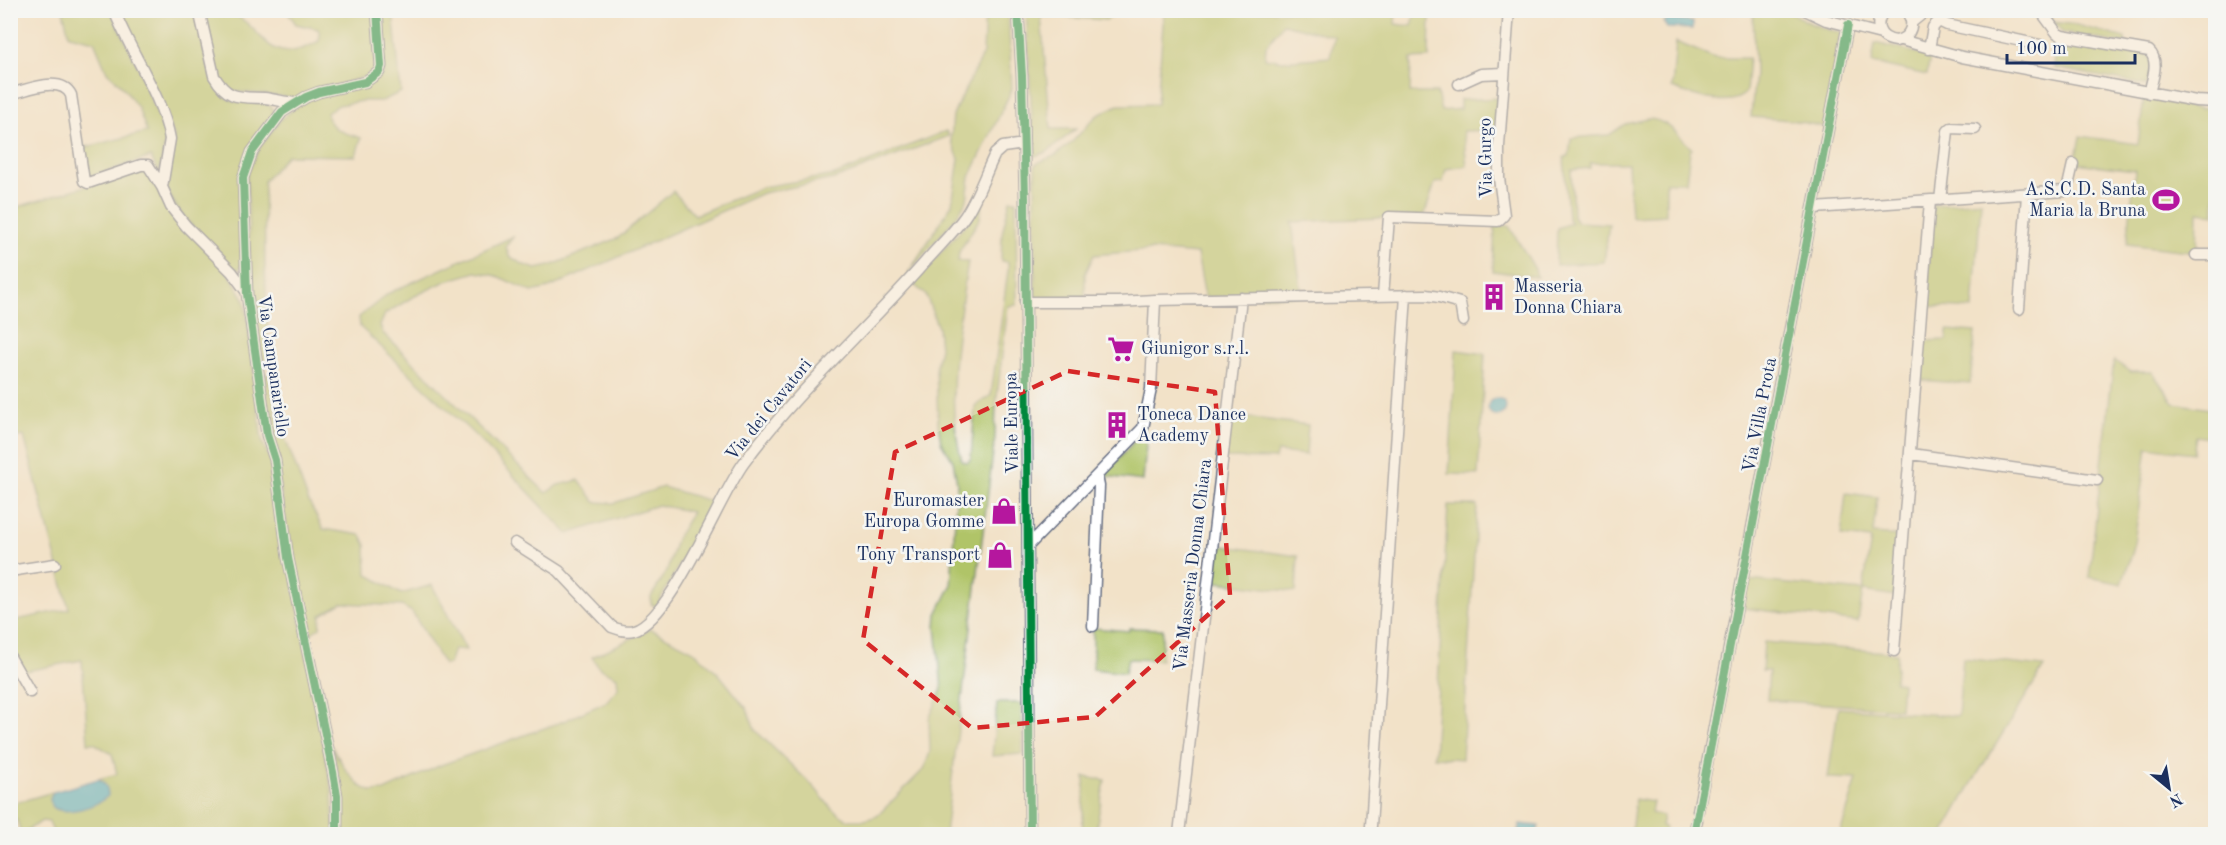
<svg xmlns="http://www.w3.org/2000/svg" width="2226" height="845" viewBox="0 0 2226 845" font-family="'Old Standard TT',serif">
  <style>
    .green { fill: #b0c468; stroke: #667a63; stroke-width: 1.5; fill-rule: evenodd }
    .water { fill: #45aac4; stroke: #306c91; stroke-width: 1.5 }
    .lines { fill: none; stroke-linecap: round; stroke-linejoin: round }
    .minor-casing { stroke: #666e83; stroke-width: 13 }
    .minor { stroke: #fff; stroke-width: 10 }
    .cycleway-casing { stroke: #f6f6f2; stroke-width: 11 }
    .cycleway { stroke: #00873e; stroke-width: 8 }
    .marked { fill: none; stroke: #d62828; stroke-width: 4.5; stroke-dasharray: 12 8; stroke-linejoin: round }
    .labels { text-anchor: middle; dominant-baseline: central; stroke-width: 5; stroke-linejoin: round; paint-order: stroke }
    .street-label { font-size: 18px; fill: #1b2f5e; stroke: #f6f6f2 }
    .poi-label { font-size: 18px; fill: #1b2f5e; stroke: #f6f6f2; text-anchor: end }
  </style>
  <rect width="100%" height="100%" fill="#f6f6f2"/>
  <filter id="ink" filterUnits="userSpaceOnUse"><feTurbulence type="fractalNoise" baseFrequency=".0167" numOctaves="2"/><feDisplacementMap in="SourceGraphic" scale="12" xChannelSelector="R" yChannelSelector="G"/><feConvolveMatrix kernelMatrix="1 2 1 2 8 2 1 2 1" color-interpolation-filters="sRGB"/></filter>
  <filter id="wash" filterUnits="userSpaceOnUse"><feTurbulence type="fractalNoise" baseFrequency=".008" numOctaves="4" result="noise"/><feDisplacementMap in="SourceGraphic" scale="24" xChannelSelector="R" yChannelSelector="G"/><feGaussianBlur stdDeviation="1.35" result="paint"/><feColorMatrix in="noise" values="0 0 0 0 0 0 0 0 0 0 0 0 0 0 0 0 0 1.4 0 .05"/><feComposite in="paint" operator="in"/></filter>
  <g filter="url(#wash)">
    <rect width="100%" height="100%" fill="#f2e2c8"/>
    <path class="green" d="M 63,11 L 111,11 L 140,71 L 165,134 L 165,144 L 159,174 L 151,157 L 89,177 L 82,148 L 147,132 L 138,108 L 122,86 L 107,72 L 94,41 L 69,35 Z
      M 135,11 L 196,11 C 202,36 206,80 226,97 C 241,110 266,92 275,113 L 247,156 L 242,265 L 238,270 L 234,269 L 182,215 L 167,191 L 174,136 L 119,15 Z
      M 202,11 C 210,11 223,8 230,12 C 268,30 266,71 319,41 L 320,34 L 318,29 L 296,24 L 287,11 L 371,11 L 374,21 L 376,69 L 367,76 L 296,98 L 230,91 L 222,85 Z
      M 380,11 L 393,11 L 401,92 L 382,101 L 362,101 L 339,105 L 327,113 C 329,131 347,133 361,138 L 356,156 L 287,155 L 264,181 L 265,265 L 269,362 L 263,363 L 260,357 L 250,282 L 247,172 L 260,147 L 281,119 L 300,104 L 318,96 L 369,84 L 383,74 Z
      M 985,11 L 1008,11 L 1012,89 L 970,177 L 967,200 L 957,216 L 908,273 L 952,204 L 959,159 L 951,140 L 953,115 L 983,53 Z
      M 1026,11 L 1119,11 L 1107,20 L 1041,16 L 1051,129 L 1076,129 L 1047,152 L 1034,156 Z
      M 1164,11 L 1396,11 L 1395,24 L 1412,26 L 1415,14 L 1430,16 L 1429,58 L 1411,59 L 1410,93 L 1437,93 L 1441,111 L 1460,109 L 1460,100 L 1500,98 L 1498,130 L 1463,131 L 1467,166 L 1446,169 L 1443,182 L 1435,183 L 1424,216 L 1292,222 L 1302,296 L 1205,297 L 1197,254 L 1152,250 L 1094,255 L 1085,274 L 1085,301 L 1035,300 L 1035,164 L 1056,155 L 1073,141 L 1096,116 L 1118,105 L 1157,104 ZM 1283,24 L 1334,36 L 1330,57 L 1282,61 L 1265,58 L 1266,46 Z
      M 1753,11 L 1787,11 L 1812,24 L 1829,30 L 1841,32 L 1836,54 L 1840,55 L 1826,127 L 1790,120 L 1751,117 L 1755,73 Z
      M 2044,11 L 2050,11 L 2053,22 L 2077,25 L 2125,38 L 2126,44 L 2063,33 Z
      M 2057,38 L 2144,52 L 2152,60 L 2148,82 L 2145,85 L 2054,68 Z
      M 1676,42 L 1715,58 L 1749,58 L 1746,92 C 1732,110 1691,95 1672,88 Z
      M 1875,43 L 1930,56 L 1927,75 L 1872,63 Z
      M 2144,98 L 2201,109 L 2215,109 L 2215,214 L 2198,212 L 2197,252 L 2127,244 L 2135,170 L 2075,163 L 2080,136 L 2138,144 Z
      M 1648,119 C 1667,119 1680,137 1692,149 L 1690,151 L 1686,182 L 1666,182 L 1666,215 L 1631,217 L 1628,163 L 1590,163 L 1590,168 L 1571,170 L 1573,216 L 1577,222 L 1609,224 L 1604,262 L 1556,265 L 1557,228 L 1571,223 L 1568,219 L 1564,157 L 1569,156 L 1571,138 L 1609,135 L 1625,124 Z
      M 946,131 L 949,136 L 834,179 L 763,193 L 549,288 L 532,292 L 497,276 L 476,272 L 446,281 L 411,298 L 385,314 L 380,326 L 383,333 L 546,493 L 558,485 L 579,480 L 595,502 L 614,503 L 663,487 L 714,502 L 656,607 L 651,604 L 651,597 L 667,571 L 676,539 L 692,512 L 658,505 L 568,534 L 479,439 L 360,327 L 359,317 L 389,293 L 514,236 L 506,246 L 509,256 L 524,265 L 536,269 L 550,266 L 618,238 L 673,191 L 695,215 L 762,187 L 835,175 Z
      M 141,169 L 146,169 L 230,275 L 245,300 L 262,441 L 271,462 L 332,791 L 334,834 L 54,834 L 49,822 L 42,821 L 21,834 L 17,820 L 11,822 L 11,804 L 53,792 L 50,799 L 104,782 L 98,779 L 117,774 L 112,754 L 94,743 L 88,743 L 82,660 L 22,672 L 11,652 L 11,621 L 69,609 L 24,436 L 11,438 L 11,209 Z
      M 983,196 L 980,218 L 959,252 L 958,261 L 968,262 C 958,325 944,398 962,461 L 968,462 L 971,458 L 975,406 L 991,395 L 1008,270 L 1008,262 L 1001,261 L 1002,233 L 1010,200 L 1016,200 L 1017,305 L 1008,306 L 996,405 L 995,437 L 945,834 L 342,834 L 343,796 L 332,747 L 346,770 L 360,786 L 372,792 L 384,791 L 441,765 L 564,721 L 606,702 L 618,688 L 617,677 L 599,668 L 592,657 L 651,629 L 694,651 L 719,674 L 747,709 L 755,730 L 814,787 L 832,809 L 848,820 L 865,820 L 877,816 L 924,769 L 930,752 L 929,719 L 942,689 L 936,627 L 937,614 L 951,586 L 957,483 L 953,461 L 941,442 L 938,424 L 936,366 L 940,348 L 938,328 L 926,295 L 913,284 L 971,218 Z
      M 1981,201 L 1973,309 L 1926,306 L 1933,205 Z
      M 1495,225 L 1509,226 L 1535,269 L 1537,277 L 1493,271 Z
      M 1947,330 L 1975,332 L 1970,384 L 1920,380 L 1923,341 L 1947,340 Z
      M 1456,350 L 1485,354 L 1478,475 L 1449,474 Z
      M 2114,360 L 2130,372 L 2152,372 L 2174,403 L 2215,410 L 2215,439 L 2196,436 L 2193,453 L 2147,447 L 2133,551 L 2122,584 L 2089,577 Z
      M 267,374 L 269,374 L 275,411 L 308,500 L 323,529 L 361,535 L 366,545 L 367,574 L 401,594 L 432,585 L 466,650 L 454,649 L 449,664 L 444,665 L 412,612 L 402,606 L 342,603 L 321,615 L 320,627 L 310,634 C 289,550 275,465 264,379 Z
      M 1228,415 L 1308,425 L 1306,455 L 1277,452 L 1275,459 L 1224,458 Z
      M 1142,432 L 1147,433 L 1143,481 L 1104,476 Z
      M 1846,493 L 1877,497 L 1873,534 L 1901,536 L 1896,596 L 1863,591 L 1858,622 L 1743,608 L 1748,580 L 1863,591 L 1871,539 L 1841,536 Z
      M 1448,505 L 1477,505 L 1462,759 L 1434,757 Z
      M 1215,545 L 1298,556 L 1296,592 L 1210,581 Z
      M 1093,628 L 1129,631 L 1129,628 L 1163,629 L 1161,660 L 1128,659 L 1125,673 L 1093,669 Z
      M 1764,642 L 1897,653 L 1895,682 L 1902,683 L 1900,709 L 1767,700 L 1769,671 L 1762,671 Z
      M 1963,658 L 2044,667 L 1972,783 L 1943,834 L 1840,834 L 1857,779 L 1828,778 L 1838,708 L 1958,716 Z
      M 997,703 L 1022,703 L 1023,754 L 992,756 Z
      M 1085,777 L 1105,780 L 1095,834 L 1082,834 Z
      M 1635,799 L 1653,802 L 1651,813 L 1663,816 L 1661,826 L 1665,827 L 1664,834 L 1631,834 Z"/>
    <path class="water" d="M 1670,19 L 1693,22 L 1693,29 L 1667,28 L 1663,22 Z
      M1488 407a9 9 0 1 1 18 0a9 9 0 1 1-18 0Z
      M 98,779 C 106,783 108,788 108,796 C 95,807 67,816 52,807 L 50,799 L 53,792 Z
      M 1520,824 L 1539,826 L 1537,834 L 1518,831 Z"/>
  </g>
  <g filter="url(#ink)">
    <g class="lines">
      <defs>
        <path id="minor" d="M 114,10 C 130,52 162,95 170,139 L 162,187
          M 199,10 L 214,76 C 228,100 239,97 264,98 C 274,99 284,102 294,103
          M 1018,10 L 1022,76 L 1025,198 L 1030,834
          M 1805,10 L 1826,20 L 1881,34
          M 1885,10 C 1873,23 1878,39 1896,41 C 1912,37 1916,22 1905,10
          M 2040,10 L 2057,33 L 2062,36 L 2149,51 C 2160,61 2152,80 2149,93
          M 1912,22 L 1927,10
          M 1901,40 L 1962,57 L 2196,101 L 2216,102
          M 1929,49 L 1933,27 L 1939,21 L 1947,25 L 2040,45
          M 1459,84 L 1481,74 L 1504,73
          M 10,94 C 28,90 61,75 71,95 L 84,181 L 88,183 L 141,165 L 148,165 L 162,187 L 171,207 L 186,226 L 232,272 L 246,291
          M 1940,200 L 1948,131 L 1951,128 L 1975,129
          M 1814,208 L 2065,191 L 2068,186 L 2073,164
          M 2196,255 L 2216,255
          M 1383,296 L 1389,217 L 1498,221 L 1504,215 L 1499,178 L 1499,146 L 1509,10
          M 1025,302 L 1118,302 L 1155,300 L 1426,295 L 1439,297 L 1460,303 L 1463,321
          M 2019,309 L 2027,194
          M 1911,454 L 2097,480
          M 515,543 L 559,571 L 612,627 C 620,630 626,632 634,630 C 672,618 718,499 743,464 C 797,390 867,329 926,261 C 939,246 954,232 965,216 C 978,197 985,174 995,154 L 1003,147 L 1024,144
          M 1028,546 L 1143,428 L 1151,389 L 1155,300
          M 10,571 L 55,564
          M 1093,626 L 1099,486 L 1097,477
          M 1894,651 L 1930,201
          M 10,657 L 30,692
          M 1698,811 L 1848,25
          M 1371,826 L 1406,295
          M 337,834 L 337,796 L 333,772 L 288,558 L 275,460 L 267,435 L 247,294 L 243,178 L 252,152 L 282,112 L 306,97 L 319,92 L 365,82 L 379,72 L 381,66 L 377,10
          M 1179,834 L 1241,298
          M 1694,834 L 1697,820"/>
      </defs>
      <use href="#minor" class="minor-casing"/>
      <use href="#minor" class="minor"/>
      <defs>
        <path id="cycleway" d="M 1018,10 L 1022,76 L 1025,198 L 1030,834
          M 337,834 L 337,796 L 333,772 L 288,558 L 275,460 L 267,435 L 247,294 L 243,178 L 252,152 L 282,112 L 306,97 L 319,92 L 365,82 L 379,72 L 381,66 L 377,10
          M 1694,834 L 1848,25"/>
      </defs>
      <use href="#cycleway" class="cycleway-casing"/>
      <use href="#cycleway" class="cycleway"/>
    </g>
  </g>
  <path d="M0 0H2226V845H0ZM 1068,371 L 1215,392 L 1230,595 L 1095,717 L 972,728 L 863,640 L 895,452 Z" fill="#f2e2c8" fill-opacity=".55" fill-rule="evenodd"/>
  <path class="marked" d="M 1068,371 L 1215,392 L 1230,595 L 1095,717 L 972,728 L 863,640 L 895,452 Z"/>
  <defs>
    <symbol id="stadium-bare" viewBox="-9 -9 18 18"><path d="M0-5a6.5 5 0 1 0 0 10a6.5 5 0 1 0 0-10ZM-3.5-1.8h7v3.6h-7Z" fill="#b5179e" stroke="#f6f6f2" stroke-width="2.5" paint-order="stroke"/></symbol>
    <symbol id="building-bare" viewBox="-9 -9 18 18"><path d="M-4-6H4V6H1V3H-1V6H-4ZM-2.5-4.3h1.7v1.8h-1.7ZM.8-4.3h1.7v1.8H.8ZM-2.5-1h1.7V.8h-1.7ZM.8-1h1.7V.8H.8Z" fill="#b5179e" stroke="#f6f6f2" stroke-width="2.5" paint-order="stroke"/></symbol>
    <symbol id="supermarket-bare" viewBox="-9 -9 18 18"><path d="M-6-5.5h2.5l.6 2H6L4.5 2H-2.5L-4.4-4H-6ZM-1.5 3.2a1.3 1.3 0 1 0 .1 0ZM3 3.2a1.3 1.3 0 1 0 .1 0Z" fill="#b5179e" stroke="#f6f6f2" stroke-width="2.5" paint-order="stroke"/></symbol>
    <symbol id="shop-bare" viewBox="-9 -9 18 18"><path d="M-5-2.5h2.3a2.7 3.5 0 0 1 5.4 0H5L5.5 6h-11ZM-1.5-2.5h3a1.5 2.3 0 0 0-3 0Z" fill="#b5179e" stroke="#f6f6f2" stroke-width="2.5" paint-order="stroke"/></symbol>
  </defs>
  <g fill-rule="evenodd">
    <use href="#stadium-bare" x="2147" y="181" width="38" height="38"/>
    <use href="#building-bare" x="1475" y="278" width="38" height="38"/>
    <use href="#supermarket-bare" x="1102" y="330" width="38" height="38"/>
    <use href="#building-bare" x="1098" y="406" width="38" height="38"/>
    <use href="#shop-bare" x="985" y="492" width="38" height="38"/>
    <use href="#shop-bare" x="981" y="536" width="38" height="38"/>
  </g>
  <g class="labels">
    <g class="street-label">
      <text transform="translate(1486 158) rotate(-91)">Via Gurgo</text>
      <text transform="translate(273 366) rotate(82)">Via Campanariello</text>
      <text transform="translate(769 410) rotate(-51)">Via dei Cavatori</text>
      <text transform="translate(1760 415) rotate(-79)">Via Villa Prota</text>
      <text transform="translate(1012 423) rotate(-91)">Viale Europa</text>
      <text transform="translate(1193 565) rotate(-83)">Via Masseria Donna Chiara</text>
    </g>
    <g class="poi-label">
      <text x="2146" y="190">A.S.C.D. Santa<tspan x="2146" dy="21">Maria la Bruna</tspan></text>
      <text x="1514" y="287" text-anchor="start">Masseria<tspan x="1514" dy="21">Donna Chiara</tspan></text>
      <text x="1141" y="349" text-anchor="start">Giunigor s.r.l.</text>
      <text x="1137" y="415" text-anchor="start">Toneca Dance<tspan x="1137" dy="21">Academy</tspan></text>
      <text x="984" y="501">Euromaster<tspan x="984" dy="21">Europa Gomme</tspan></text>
      <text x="980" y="555">Tony Transport</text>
    </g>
  </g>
  <rect width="2226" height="845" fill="none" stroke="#f6f6f2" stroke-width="36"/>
  <g transform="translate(2169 788) rotate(150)" stroke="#f6f6f2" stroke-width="4.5" paint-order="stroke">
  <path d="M0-4.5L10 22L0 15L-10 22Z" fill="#1b2f5e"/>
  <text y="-9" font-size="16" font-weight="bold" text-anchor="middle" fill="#1b2f5e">N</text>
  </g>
  <path d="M2007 54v9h128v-9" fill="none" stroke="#1b2f5e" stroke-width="3"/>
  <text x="2016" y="54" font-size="18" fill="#1b2f5e" stroke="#f6f6f2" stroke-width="4.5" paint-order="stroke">100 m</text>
</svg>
